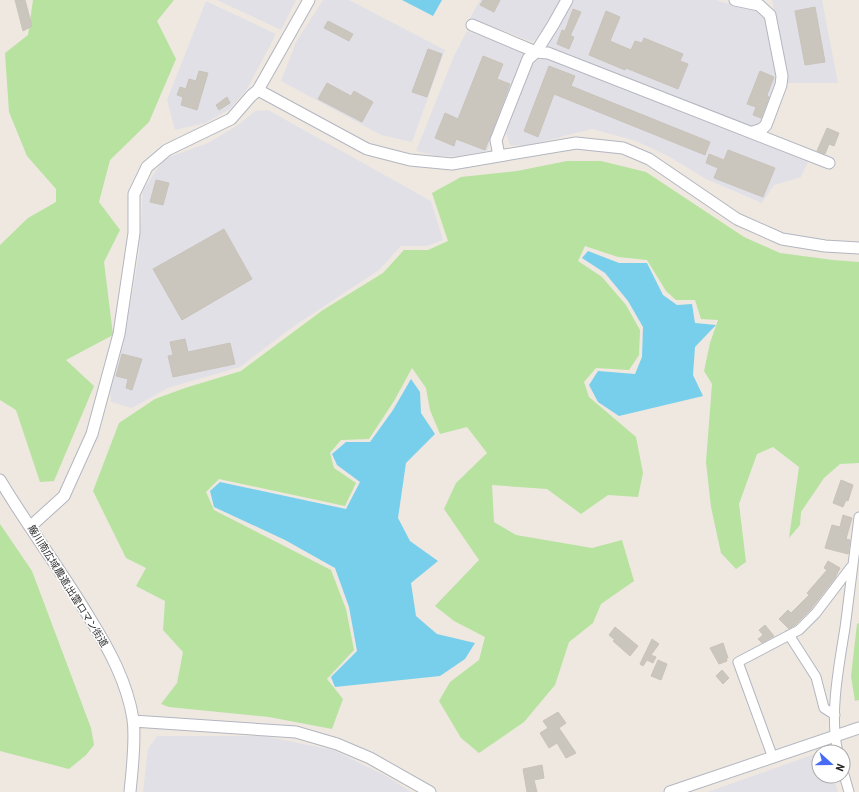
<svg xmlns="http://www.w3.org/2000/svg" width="859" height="792" viewBox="0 0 859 792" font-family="'Roboto Condensed','Noto Sans JP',sans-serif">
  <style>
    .industrial { fill: #e2e0e7 }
    .green { fill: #b7e29f }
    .water { fill: #78cfeb }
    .building { fill: #cac6be; stroke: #c9c3b9 }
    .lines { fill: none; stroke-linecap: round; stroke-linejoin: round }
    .minor-casing { stroke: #b3b6c0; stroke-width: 11 }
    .tertiary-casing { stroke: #b3b6c0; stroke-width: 13 }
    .minor { stroke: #fff; stroke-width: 9 }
    .tertiary { stroke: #fff; stroke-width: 11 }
    .labels { text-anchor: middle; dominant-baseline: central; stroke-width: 3; stroke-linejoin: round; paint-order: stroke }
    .street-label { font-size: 10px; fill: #2d2d2d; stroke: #fff }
  </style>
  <rect width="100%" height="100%" fill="#eee8e0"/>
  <path class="industrial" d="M 217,0 L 296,0 L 281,30 Z
    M 323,0 L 349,0 L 445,50 L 412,142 L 381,135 L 281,81 L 296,42 Z
    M 480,0 L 560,0 L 549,23 L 533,42 L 470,18 Z
    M 571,0 L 716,0 L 725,3 L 759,9 L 767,20 L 778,78 L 760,124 L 751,127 L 547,47 Z
    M 772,0 L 822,0 L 838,83 L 787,83 Z
    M 206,1 L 276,34 L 247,89 L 230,109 L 205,123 L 175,130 L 167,100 Z
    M 467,31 L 525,53 L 487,151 L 458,156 L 437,156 L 416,151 L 454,56 Z
    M 546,58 L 808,162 L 801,177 L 774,185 L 762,203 L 706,179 L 668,156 L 636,141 L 592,129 L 525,146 L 510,145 L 506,133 L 531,65 L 537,60 Z
    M 268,110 L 431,201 L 443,240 L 427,246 L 401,246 L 379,270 L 294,326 L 240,367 L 168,388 L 132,408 L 111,402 L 110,388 L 124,342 L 139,253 L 143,190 L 164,159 L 208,143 L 238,125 L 255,111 Z
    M 157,736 L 264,736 L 333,750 L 388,777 L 411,792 L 143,792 L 148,749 Z
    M 815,754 L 819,756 L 819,776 L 833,776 L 838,792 L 708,792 Z"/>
  <path class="green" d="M 33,0 L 174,0 L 157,21 L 176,59 L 149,122 L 110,160 L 99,202 L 120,230 L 104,262 L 113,335 L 66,360 L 94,386 L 54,481 L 40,482 L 16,410 L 0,400 L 0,245 L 28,218 L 56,202 L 56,189 L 27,156 L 9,112 L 5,53 L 28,35 Z
    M 567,161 L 601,161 L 646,172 L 744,237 L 780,253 L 833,260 L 859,262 L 859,463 L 840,464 L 824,478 L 801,512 L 800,525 L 789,538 L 799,467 L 773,447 L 757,454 L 739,504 L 746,562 L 736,569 L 721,553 L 711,507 L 706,462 L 712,384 L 704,371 L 710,343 L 718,320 L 701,319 L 695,300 L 676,300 L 666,291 L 647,260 L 618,257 L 585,246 L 578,261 L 602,277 L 626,305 L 640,330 L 639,355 L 629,370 L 596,368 L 584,382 L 589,397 L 636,437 L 643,473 L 638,497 L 608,495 L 581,514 L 547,489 L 492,485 L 494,522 L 516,535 L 592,548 L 622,540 L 634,581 L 601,604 L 593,623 L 569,642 L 555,685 L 524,722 L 479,753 L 461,738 L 439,701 L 450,682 L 479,660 L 485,637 L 454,621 L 435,606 L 479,560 L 444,509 L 456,483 L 487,453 L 467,427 L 440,434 L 430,410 L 426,388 L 412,368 L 394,401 L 369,439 L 341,440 L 330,453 L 334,468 L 356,483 L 345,506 L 219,479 L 206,492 L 214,510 L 331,570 L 346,609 L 354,650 L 327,679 L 343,699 L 332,729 L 269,717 L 169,707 L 161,704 L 177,683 L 183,652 L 163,630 L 165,601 L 136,586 L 146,568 L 126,558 L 93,491 L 119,423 L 155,399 L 185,388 L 241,371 L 323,310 L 383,273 L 404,250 L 428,250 L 448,241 L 432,193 L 461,177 L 517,171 Z
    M 0,524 L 32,571 L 91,728 L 94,745 L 86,755 L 69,769 L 0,751 Z
    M 859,623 L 859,700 L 855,701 L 851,676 L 857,624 Z"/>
  <path class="water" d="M 402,0 L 442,0 L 433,16 Z
    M 588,251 L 619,263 L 647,263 L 663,295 L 677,305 L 692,304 L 695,323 L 716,325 L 695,347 L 693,375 L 703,396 L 619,416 L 598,402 L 589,385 L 598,371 L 635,374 L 642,357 L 643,327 L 628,301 L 605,273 L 582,258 Z
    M 411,379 L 420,392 L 421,413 L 435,434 L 406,463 L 398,518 L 410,541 L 438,561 L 411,583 L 416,616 L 437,634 L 475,643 L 465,659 L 440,676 L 335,687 L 331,677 L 357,651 L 349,607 L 335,568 L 285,540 L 214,507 L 210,491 L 220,482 L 346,509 L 360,482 L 337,465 L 332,454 L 346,442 L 370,442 L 393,410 Z"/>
  <path class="building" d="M 15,0 L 25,0 L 32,26 L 23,31 Z
    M 483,0 L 500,0 L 494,12 L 480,5 Z
    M 815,7 L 825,62 L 805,65 L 795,11 Z
    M 573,9 L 581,12 L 571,34 L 571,36 L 574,37 L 569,49 L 557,44 L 562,30 L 565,31 Z
    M 606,11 L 620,17 L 610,41 L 631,50 L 635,41 L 642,43 L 644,38 L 683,54 L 680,61 L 688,64 L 678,89 L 626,68 L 625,70 L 589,55 Z
    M 328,21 L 353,34 L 349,41 L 324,28 Z
    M 428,49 L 442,54 L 427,97 L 412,92 Z
    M 483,56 L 503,64 L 497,79 L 510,84 L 485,150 L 456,139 L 454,146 L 435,138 L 445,113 L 458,119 Z
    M 549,66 L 575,76 L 571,86 L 710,142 L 705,155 L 554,94 L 538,137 L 524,131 Z
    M 199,71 L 208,73 L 197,110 L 181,105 L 183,97 L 177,95 L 180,87 L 186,89 L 189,79 L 196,81 Z
    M 760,71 L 774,77 L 767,95 L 769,97 L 761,118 L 753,115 L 756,107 L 747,104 Z
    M 327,83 L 351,96 L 354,91 L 373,102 L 362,122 L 318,99 Z
    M 227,97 L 230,103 L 219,110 L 216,105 Z
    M 827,128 L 839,133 L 834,146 L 829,144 L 825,154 L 817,151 Z
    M 728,150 L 775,168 L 763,197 L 714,178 L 718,168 L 706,163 L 709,154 L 724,160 Z
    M 156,180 L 169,183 L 163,205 L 150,202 Z
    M 224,229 L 252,279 L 182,320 L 153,269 Z
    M 185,339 L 188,352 L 230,343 L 235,364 L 173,377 L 168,356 L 173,355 L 170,342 Z
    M 122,354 L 142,359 L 132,390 L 126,388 L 128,379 L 116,376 Z
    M 841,480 L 853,485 L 848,501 L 846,500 L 843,507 L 833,503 Z
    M 843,515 L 852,518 L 846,539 L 850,540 L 848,554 L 825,548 L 832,525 L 840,527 Z
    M 828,561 L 840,568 L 835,578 L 811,609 L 795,625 L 789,629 L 779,619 L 788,610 L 791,613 L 809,595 L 807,593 L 827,570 L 824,568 Z
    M 765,625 L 774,636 L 762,643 L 758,639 L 763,635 L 759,630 Z
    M 615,627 L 638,646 L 630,656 L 613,641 L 615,640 L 609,635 Z
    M 652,639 L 659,644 L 651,655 L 656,657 L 653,663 L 647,660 L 643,666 L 640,664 Z
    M 723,643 L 728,658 L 726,658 L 727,661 L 719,664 L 710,648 Z
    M 658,660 L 667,664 L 661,680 L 651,676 Z
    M 722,670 L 729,678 L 723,684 L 716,676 Z
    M 558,712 L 566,723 L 559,728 L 576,753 L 566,758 L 557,743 L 549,748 L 540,733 L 548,728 L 543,721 Z
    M 542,765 L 544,778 L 534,780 L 537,792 L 527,792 L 523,769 Z"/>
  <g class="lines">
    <defs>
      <path id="minor" d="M 789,635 L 816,677 L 824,708 L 835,715
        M 838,752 C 829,716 839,665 845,628 C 850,591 854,554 859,517
        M 773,758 L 738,662 L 799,630 L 816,613 L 851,567
        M 843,771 L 849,792"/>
      <path id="tertiary" d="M 735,0 L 759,5 L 770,15 L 782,76 L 781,85 L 766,125 L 762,129 L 753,132
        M 472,25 L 536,52 L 553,25 L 567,0
        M 258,90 L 367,149 L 410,160 L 452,164 L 576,143 L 623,148 L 649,159 L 737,219 L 782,239 L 825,246 L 859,248
        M 499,156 L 496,140 L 528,59 L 536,52 L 548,53 L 829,163
        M 0,480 C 28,527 61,570 89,617 C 109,649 127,682 133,719 C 136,741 132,770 130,792
        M 31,526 L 64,496 L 92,434 L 119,334 L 134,233 L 134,194 L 147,167 L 167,150 L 231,119 L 251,96 L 258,90 L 309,0
        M 133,721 L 296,732 L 337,744 L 370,758 L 430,792
        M 670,792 L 859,728"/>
    </defs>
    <use href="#minor" class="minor-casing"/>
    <use href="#tertiary" class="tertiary-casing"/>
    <use href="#minor" class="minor"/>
    <use href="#tertiary" class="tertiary"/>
  </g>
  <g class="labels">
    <g class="street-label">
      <text transform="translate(68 586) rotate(58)">簸川南広域農道;出雲ロマン街道</text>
    </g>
  </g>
  <g transform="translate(831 764) rotate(111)"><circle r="19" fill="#ffffff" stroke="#ababab"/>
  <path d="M0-3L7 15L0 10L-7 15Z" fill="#476bf4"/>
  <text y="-6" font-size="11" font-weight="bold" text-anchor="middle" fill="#2d2d2d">N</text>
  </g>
</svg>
